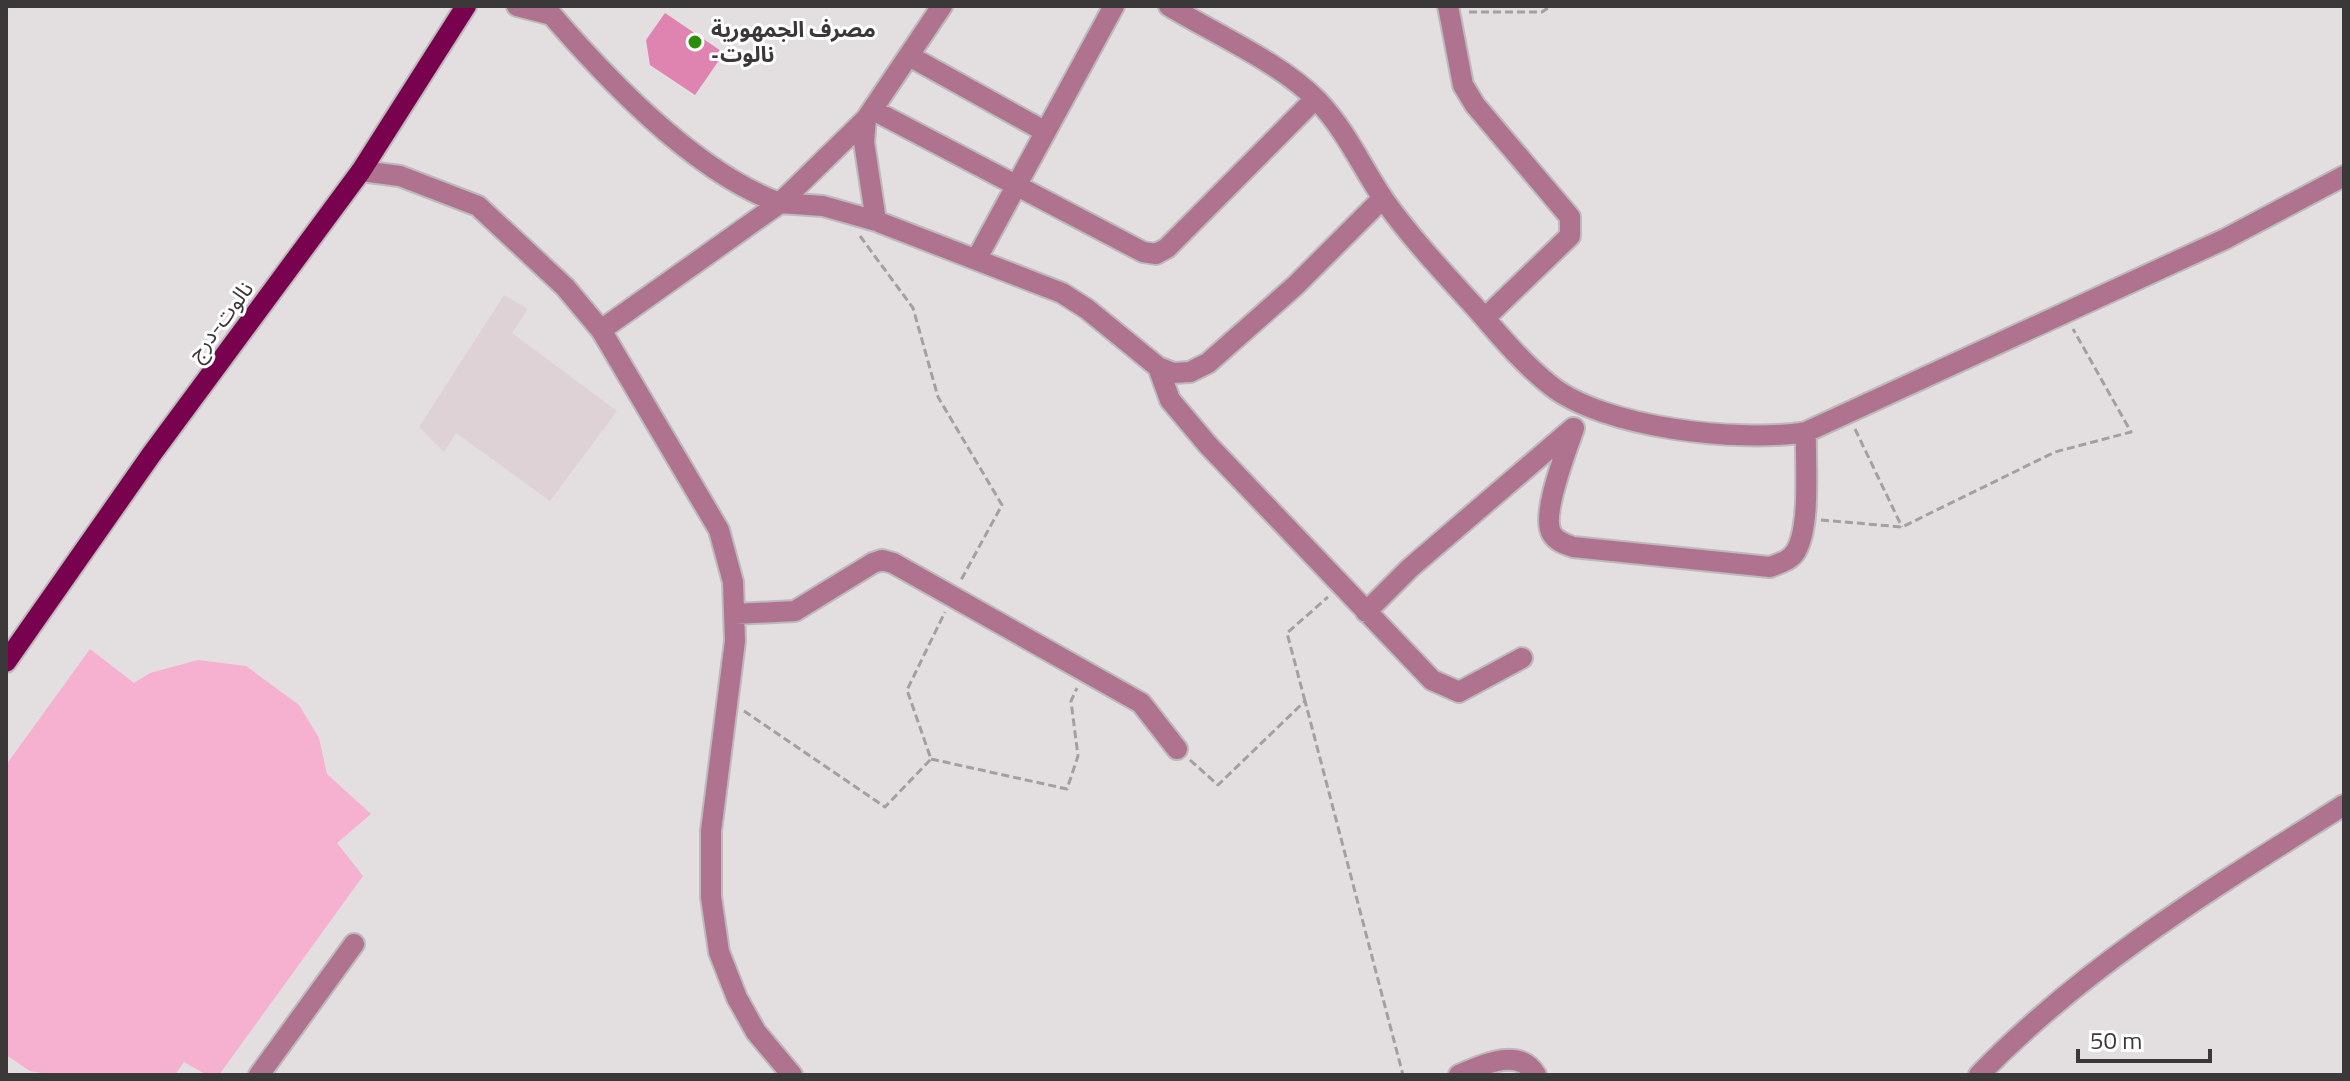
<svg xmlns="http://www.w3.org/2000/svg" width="2350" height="1081" viewBox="0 0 2350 1081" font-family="'Titillium Web','Noto Sans Arabic',sans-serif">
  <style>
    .built { fill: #ded2d7 }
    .green { fill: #f6b0d0 }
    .building { fill: #df84b0 }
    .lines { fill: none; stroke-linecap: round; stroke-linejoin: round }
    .minor-casing { stroke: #bebabc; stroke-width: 24 }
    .major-casing { stroke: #bebabc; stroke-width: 24 }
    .path { stroke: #a3a0a2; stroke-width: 3; stroke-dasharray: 8 4; stroke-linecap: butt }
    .minor { stroke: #af738f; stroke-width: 20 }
    .major { stroke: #78024d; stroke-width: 20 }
    .poi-dot { fill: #2c8f0b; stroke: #fff; stroke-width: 3 }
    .labels { text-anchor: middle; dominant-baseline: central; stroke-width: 6; stroke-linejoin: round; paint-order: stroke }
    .poi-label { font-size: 22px; font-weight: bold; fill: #3a3839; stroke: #fff; text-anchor: start }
    .street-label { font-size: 22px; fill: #3a3839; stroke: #fff }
  </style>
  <rect width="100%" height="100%" fill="#e3dfe1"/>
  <path class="built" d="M 504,295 L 528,309 L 512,333 L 617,411 L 550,501 L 456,433 L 444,452 L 419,427 Z"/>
  <path class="green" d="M 90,649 L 134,683 L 150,673 L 198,660 L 246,666 L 299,705 L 319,738 L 327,774 L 371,814 L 337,843 L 363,876 L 219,1075 L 207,1075 L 184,1062 L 175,1075 L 54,1075 L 30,1071 L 6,1055 L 6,765 Z"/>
  <path class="building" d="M 665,13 L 724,53 L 695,95 L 650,65 L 646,40 Z"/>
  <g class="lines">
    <defs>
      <path id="minor" d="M 517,6 L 552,15
        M 544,6 C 603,75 693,172 780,203 L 866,119 L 942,6
        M 1169,6 C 1215,34 1279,62 1317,100 C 1346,130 1361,166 1384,200 C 1411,238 1443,272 1474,306 C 1498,333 1521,362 1550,385 C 1603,428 1740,443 1806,432 L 2225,239 L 2344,176
        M 1448,6 L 1463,85 L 1475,105 L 1570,217 L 1570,236 L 1485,318
        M 911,57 L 1044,131
        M 873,110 L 1143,252 L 1156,254 L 1167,248 L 1315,99
        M 866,119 L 864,142 L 876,221
        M 361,171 L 400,176 L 478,206 L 565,287 L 601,330 L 719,530 L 733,582 L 735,641 L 711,831 L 711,897 L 719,952 L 737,998 L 756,1032 L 792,1075
        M 977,258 L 1114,6
        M 601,330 L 780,203 L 823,206 L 876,221 L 1062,293 L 1087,309 L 1158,367 L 1173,373 L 1190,372 L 1208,363 L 1296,285 L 1383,198
        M 1158,367 L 1170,400 L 1208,445 L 1432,680 L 1459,692 L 1522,658
        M 1574,428 C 1567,450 1540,515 1552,534 C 1557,542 1565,544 1573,547 L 1770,567 C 1780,563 1790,561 1796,551 C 1811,525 1805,462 1806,432
        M 1366,612 L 1410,568 L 1573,428
        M 735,614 L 795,611 L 873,563 L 882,560 L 893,563 L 1141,703 L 1177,749
        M 259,1075 L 354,944
        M 1459,1075 C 1484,1064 1520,1047 1536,1075
        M 1979,1075 C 2085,965 2216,886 2344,805"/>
      <path id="major" d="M 6,662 L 151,455 L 361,171 L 466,6"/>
    </defs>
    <use href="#minor" class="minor-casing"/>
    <use href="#major" class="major-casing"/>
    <path class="path" d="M 1469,12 L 1542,12 L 1551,6
      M 860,236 L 913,308 L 938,397 L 1002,505 L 961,580
      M 1855,429 L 1902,527
      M 1821,520 L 1902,527 L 2055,452 L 2131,432 L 2073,329
      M 1305,701 L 1287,633 L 1328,597
      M 744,711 L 885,807 L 931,759 L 907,690 L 945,612
      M 931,759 L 1067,789 L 1078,756 L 1071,701 L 1077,688
      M 1190,760 L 1218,785 L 1305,701 L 1403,1075"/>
    <use href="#minor" class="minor"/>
    <use href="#major" class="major"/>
  </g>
  <circle class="poi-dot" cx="695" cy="42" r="8"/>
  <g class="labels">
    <g class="poi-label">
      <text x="711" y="29">مصرف الجمهورية<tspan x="711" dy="25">-نالوت</tspan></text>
    </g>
    <g class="street-label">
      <text transform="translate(220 321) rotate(-53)">نالوت-درج</text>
    </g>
  </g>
  <rect width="2350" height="1081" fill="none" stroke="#3a3839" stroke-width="16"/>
  <path d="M2078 1049v12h132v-12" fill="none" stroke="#3a3839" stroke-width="4"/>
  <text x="2090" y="1049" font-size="24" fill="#3a3839" stroke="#ffffff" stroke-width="6" paint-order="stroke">50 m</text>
</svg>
